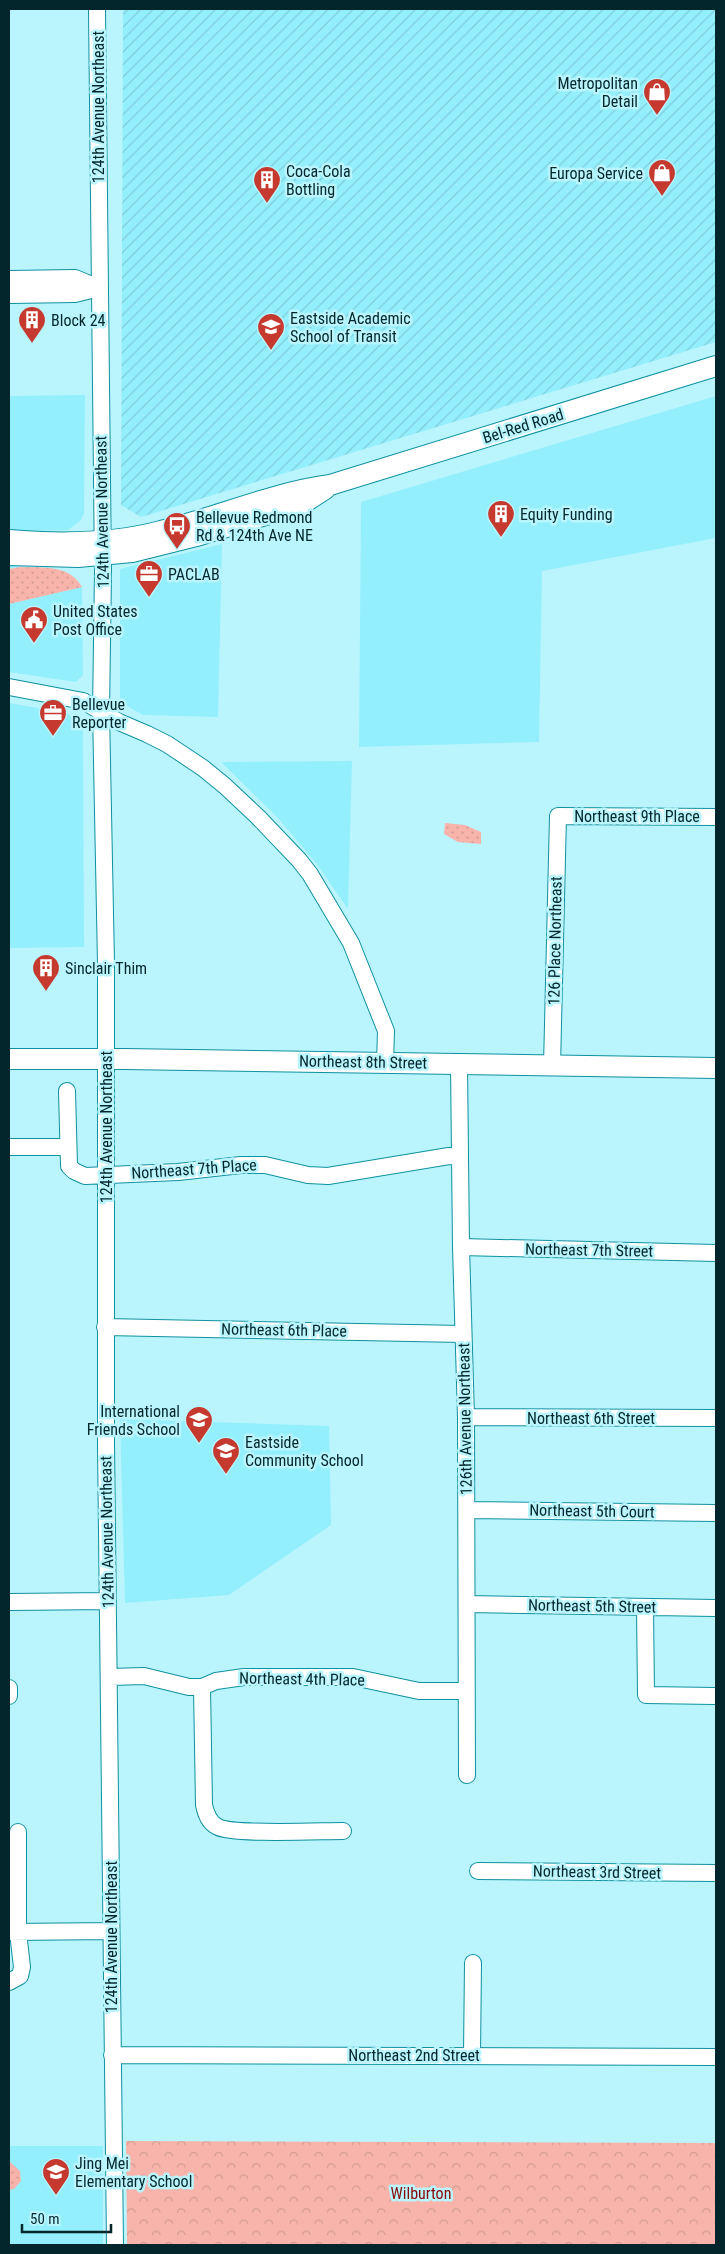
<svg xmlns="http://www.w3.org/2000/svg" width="725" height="2254" viewBox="0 0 725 2254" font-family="'Roboto Condensed',sans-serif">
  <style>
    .built { fill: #94effd }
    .industrial { fill: url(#industrial-furrows) }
    .grass { fill: url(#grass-dots) }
    .forest { fill: url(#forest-crowns) }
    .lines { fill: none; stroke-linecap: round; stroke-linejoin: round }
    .minor-casing { stroke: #0e91a0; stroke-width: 18 }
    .major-casing { stroke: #0e91a0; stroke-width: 22 }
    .minor { stroke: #fff; stroke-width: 16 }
    .major { stroke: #fff; stroke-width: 20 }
    .labels { text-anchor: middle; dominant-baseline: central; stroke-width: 5; stroke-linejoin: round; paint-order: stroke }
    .poi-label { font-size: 16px; fill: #02262b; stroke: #baf5fe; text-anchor: start }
    .street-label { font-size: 16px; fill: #02262b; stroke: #baf5fe }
    .park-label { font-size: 16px; fill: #890708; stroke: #baf5fe }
  </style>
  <defs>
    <pattern id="industrial-furrows" width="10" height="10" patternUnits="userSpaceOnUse" patternTransform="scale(1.25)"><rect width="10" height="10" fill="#94effd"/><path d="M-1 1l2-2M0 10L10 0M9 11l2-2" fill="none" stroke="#7ecdd9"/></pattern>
    <pattern id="grass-dots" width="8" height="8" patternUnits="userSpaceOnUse" patternTransform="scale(1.25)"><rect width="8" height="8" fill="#f8b4aa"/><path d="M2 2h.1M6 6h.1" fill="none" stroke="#d39b92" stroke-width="1.8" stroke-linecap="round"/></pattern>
    <pattern id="forest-crowns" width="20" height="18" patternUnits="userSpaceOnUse" patternTransform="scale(1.25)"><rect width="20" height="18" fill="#f8b4aa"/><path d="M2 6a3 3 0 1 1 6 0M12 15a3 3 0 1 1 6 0" fill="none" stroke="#d39b92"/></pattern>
  </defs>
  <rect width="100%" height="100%" fill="#baf5fe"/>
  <path class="built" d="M 85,395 L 84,513 L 81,520 L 68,530 L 21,531 L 20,566 L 9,569 L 9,396 Z
    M 716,396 L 716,538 L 542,571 L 539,742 L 359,747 L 361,502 Z
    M 222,544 L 218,717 L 143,715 L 120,702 L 120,569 Z
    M 82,587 L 83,675 L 76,682 L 9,672 L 9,604 Z
    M 9,703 L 67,713 L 83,726 L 84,947 L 9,948 Z
    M 352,761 L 348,909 L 316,863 L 277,817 L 221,762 Z
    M 120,1419 L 329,1426 L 331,1525 L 229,1595 L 125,1603 Z
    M 9,2146 L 103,2146 L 103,2245 L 9,2245 Z"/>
  <path class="industrial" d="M 123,9 L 716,9 L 716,342 L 141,517 L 121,505 Z"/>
  <path class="grass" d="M 20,567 C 42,568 69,564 82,587 L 9,604 L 9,569 Z
    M 445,823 L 465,825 L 481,832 L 481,844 L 458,842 L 444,834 Z
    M 9,2161 L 20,2171 L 21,2181 L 14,2189 L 9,2190 Z"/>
  <path class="forest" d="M 126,2141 L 716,2143 L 716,2245 L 127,2245 Z"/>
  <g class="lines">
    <defs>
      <path id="minor" d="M 97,9 L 103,572 L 101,711 L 106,963 L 106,1443 L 115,2245
        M 9,279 L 75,278 L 99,288
        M 9,295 L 75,294 L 99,288
        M 9,687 L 83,701 L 119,722 L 147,734 L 167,744 L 203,768 L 225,786 L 258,817 L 299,860 L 310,874 L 351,943 L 386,1031 L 385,1063
        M 459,1064 L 461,1247 L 466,1417 L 467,1775
        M 552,1066 L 558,816 L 716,817
        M 67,1091 L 69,1166 L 74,1171 L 85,1176 L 178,1172 L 241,1165 L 265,1165 L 308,1175 L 328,1176 L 449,1156 L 460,1157
        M 9,1147 L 67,1147
        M 461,1247 L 716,1253
        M 105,1327 L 463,1334
        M 466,1417 L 716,1418
        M 467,1510 L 716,1513
        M 9,1602 L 108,1601
        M 467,1604 L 716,1608
        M 645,1607 L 646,1695 L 716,1696
        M 110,1677 L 144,1676 L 189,1687 L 202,1687 L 216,1681 L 244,1677 L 353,1677 L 419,1691 L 466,1691
        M 202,1687 L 204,1805 C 206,1814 209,1823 218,1827 C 233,1835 320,1831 343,1831
        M 9,1688 L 9,1696
        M 478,1871 L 716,1873
        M 9,1932 L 111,1931
        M 9,1982 L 20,1976 L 22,1967 L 18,1932 L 18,1832
        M 112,2055 L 716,2057
        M 472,2055 L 473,1963"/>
      <path id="major" d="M 9,540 C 57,544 113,544 161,531 C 218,517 272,493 330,485 L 716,366
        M 9,555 L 78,557 L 132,552 L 200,535 L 302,504 L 325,489
        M 9,1059 L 124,1059 L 716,1068"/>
    </defs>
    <use href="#minor" class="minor-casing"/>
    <use href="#major" class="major-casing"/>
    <use href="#minor" class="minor"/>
    <use href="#major" class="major"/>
  </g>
  <defs>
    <symbol id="shop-pin" viewBox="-11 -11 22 30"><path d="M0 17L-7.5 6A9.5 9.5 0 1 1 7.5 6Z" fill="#c6392f" stroke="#baf5fe"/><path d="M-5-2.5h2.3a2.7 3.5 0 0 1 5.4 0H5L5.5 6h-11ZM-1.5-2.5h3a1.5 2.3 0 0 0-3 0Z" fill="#fff"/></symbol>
    <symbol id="building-pin" viewBox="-11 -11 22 30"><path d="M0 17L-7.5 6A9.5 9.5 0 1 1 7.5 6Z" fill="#c6392f" stroke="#baf5fe"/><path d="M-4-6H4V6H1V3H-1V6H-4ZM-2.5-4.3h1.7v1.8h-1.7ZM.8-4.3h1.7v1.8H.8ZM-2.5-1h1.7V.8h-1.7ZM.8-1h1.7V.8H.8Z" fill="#fff"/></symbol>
    <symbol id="school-pin" viewBox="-11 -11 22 30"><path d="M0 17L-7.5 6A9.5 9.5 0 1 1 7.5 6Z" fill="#c6392f" stroke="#baf5fe"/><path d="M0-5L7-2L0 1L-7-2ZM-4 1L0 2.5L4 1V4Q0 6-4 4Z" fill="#fff"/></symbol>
    <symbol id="bus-pin" viewBox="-11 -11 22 30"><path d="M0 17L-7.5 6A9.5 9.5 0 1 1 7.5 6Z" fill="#c6392f" stroke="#baf5fe"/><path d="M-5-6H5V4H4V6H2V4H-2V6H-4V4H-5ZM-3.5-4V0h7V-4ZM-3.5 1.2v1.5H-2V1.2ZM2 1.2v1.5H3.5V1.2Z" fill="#fff"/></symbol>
    <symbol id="office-pin" viewBox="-11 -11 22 30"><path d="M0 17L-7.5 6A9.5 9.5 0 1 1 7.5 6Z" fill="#c6392f" stroke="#baf5fe"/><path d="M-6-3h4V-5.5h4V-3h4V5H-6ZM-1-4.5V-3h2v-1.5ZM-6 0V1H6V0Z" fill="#fff"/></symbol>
    <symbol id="civic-pin" viewBox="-11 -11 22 30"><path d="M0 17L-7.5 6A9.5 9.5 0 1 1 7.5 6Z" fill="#c6392f" stroke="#baf5fe"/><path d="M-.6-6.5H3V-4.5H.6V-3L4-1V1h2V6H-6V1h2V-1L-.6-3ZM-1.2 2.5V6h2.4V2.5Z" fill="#fff"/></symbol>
  </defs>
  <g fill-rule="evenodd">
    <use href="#shop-pin" x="641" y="76" width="32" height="43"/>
    <use href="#shop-pin" x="646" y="157" width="32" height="43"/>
    <use href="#building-pin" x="251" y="164" width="32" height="43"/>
    <use href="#building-pin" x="16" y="304" width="32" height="43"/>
    <use href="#school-pin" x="255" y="311" width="32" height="43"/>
    <use href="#building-pin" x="485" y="498" width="32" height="43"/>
    <use href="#bus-pin" x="161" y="510" width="32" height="43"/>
    <use href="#office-pin" x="133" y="558" width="32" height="43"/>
    <use href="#civic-pin" x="18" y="604" width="32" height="43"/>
    <use href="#office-pin" x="37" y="697" width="32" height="43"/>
    <use href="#building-pin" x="30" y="952" width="32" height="43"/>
    <use href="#school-pin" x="183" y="1404" width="32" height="43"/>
    <use href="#school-pin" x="210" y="1435" width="32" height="43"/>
    <use href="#school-pin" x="40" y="2156" width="32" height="43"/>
  </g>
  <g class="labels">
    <g class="poi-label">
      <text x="638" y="83" text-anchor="end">Metropolitan<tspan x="638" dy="18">Detail</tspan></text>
      <text x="286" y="171">Coca-Cola<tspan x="286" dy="18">Bottling</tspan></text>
      <text x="643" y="173" text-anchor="end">Europa Service</text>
      <text x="290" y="318">Eastside Academic<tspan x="290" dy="18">School of Transit</tspan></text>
      <text x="51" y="320">Block 24</text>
      <text x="520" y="514">Equity Funding</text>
      <text x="196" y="517">Bellevue Redmond<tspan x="196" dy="18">Rd &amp; 124th Ave NE</tspan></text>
      <text x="168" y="574">PACLAB</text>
      <text x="53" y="611">United States<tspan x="53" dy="18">Post Office</tspan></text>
      <text x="72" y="704">Bellevue<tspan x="72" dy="18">Reporter</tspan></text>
      <text x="65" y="968">Sinclair Thim</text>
      <text x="180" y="1411" text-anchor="end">International<tspan x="180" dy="18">Friends School</tspan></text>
      <text x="245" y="1442">Eastside<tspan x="245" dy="18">Community School</tspan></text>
      <text x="75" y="2163">Jing Mei<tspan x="75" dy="18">Elementary School</tspan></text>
    </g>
    <g class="street-label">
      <text transform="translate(98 107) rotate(-90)">124th Avenue Northeast</text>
      <text transform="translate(523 426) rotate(-17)">Bel-Red Road</text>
      <text transform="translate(102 512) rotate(-91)">124th Avenue Northeast</text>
      <text x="637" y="816">Northeast 9th Place</text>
      <text transform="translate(555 941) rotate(-89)">126 Place Northeast</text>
      <text transform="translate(363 1062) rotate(1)">Northeast 8th Street</text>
      <text transform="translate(106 1127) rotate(-90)">124th Avenue Northeast</text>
      <text transform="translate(194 1169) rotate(-4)">Northeast 7th Place</text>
      <text transform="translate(589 1250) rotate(1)">Northeast 7th Street</text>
      <text transform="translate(284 1330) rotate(1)">Northeast 6th Place</text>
      <text x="591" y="1418">Northeast 6th Street</text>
      <text transform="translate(465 1419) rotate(-91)">126th Avenue Northeast</text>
      <text transform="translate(592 1511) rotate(1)">Northeast 5th Court</text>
      <text transform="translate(107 1532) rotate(-91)">124th Avenue Northeast</text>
      <text transform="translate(592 1606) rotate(1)">Northeast 5th Street</text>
      <text transform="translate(302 1679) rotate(1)">Northeast 4th Place</text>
      <text transform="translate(597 1872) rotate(1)">Northeast 3rd Street</text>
      <text transform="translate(111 1937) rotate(-90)">124th Avenue Northeast</text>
      <text x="414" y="2055">Northeast 2nd Street</text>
    </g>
    <g class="park-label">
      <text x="421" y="2193">Wilburton</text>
    </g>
  </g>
  <rect width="725" height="2254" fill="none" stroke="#02262b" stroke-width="20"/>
  <path d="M22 2224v8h89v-8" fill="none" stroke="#02262b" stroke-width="2.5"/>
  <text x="30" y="2224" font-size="15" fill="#02262b" stroke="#baf5fe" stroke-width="4" paint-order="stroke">50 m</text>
</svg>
